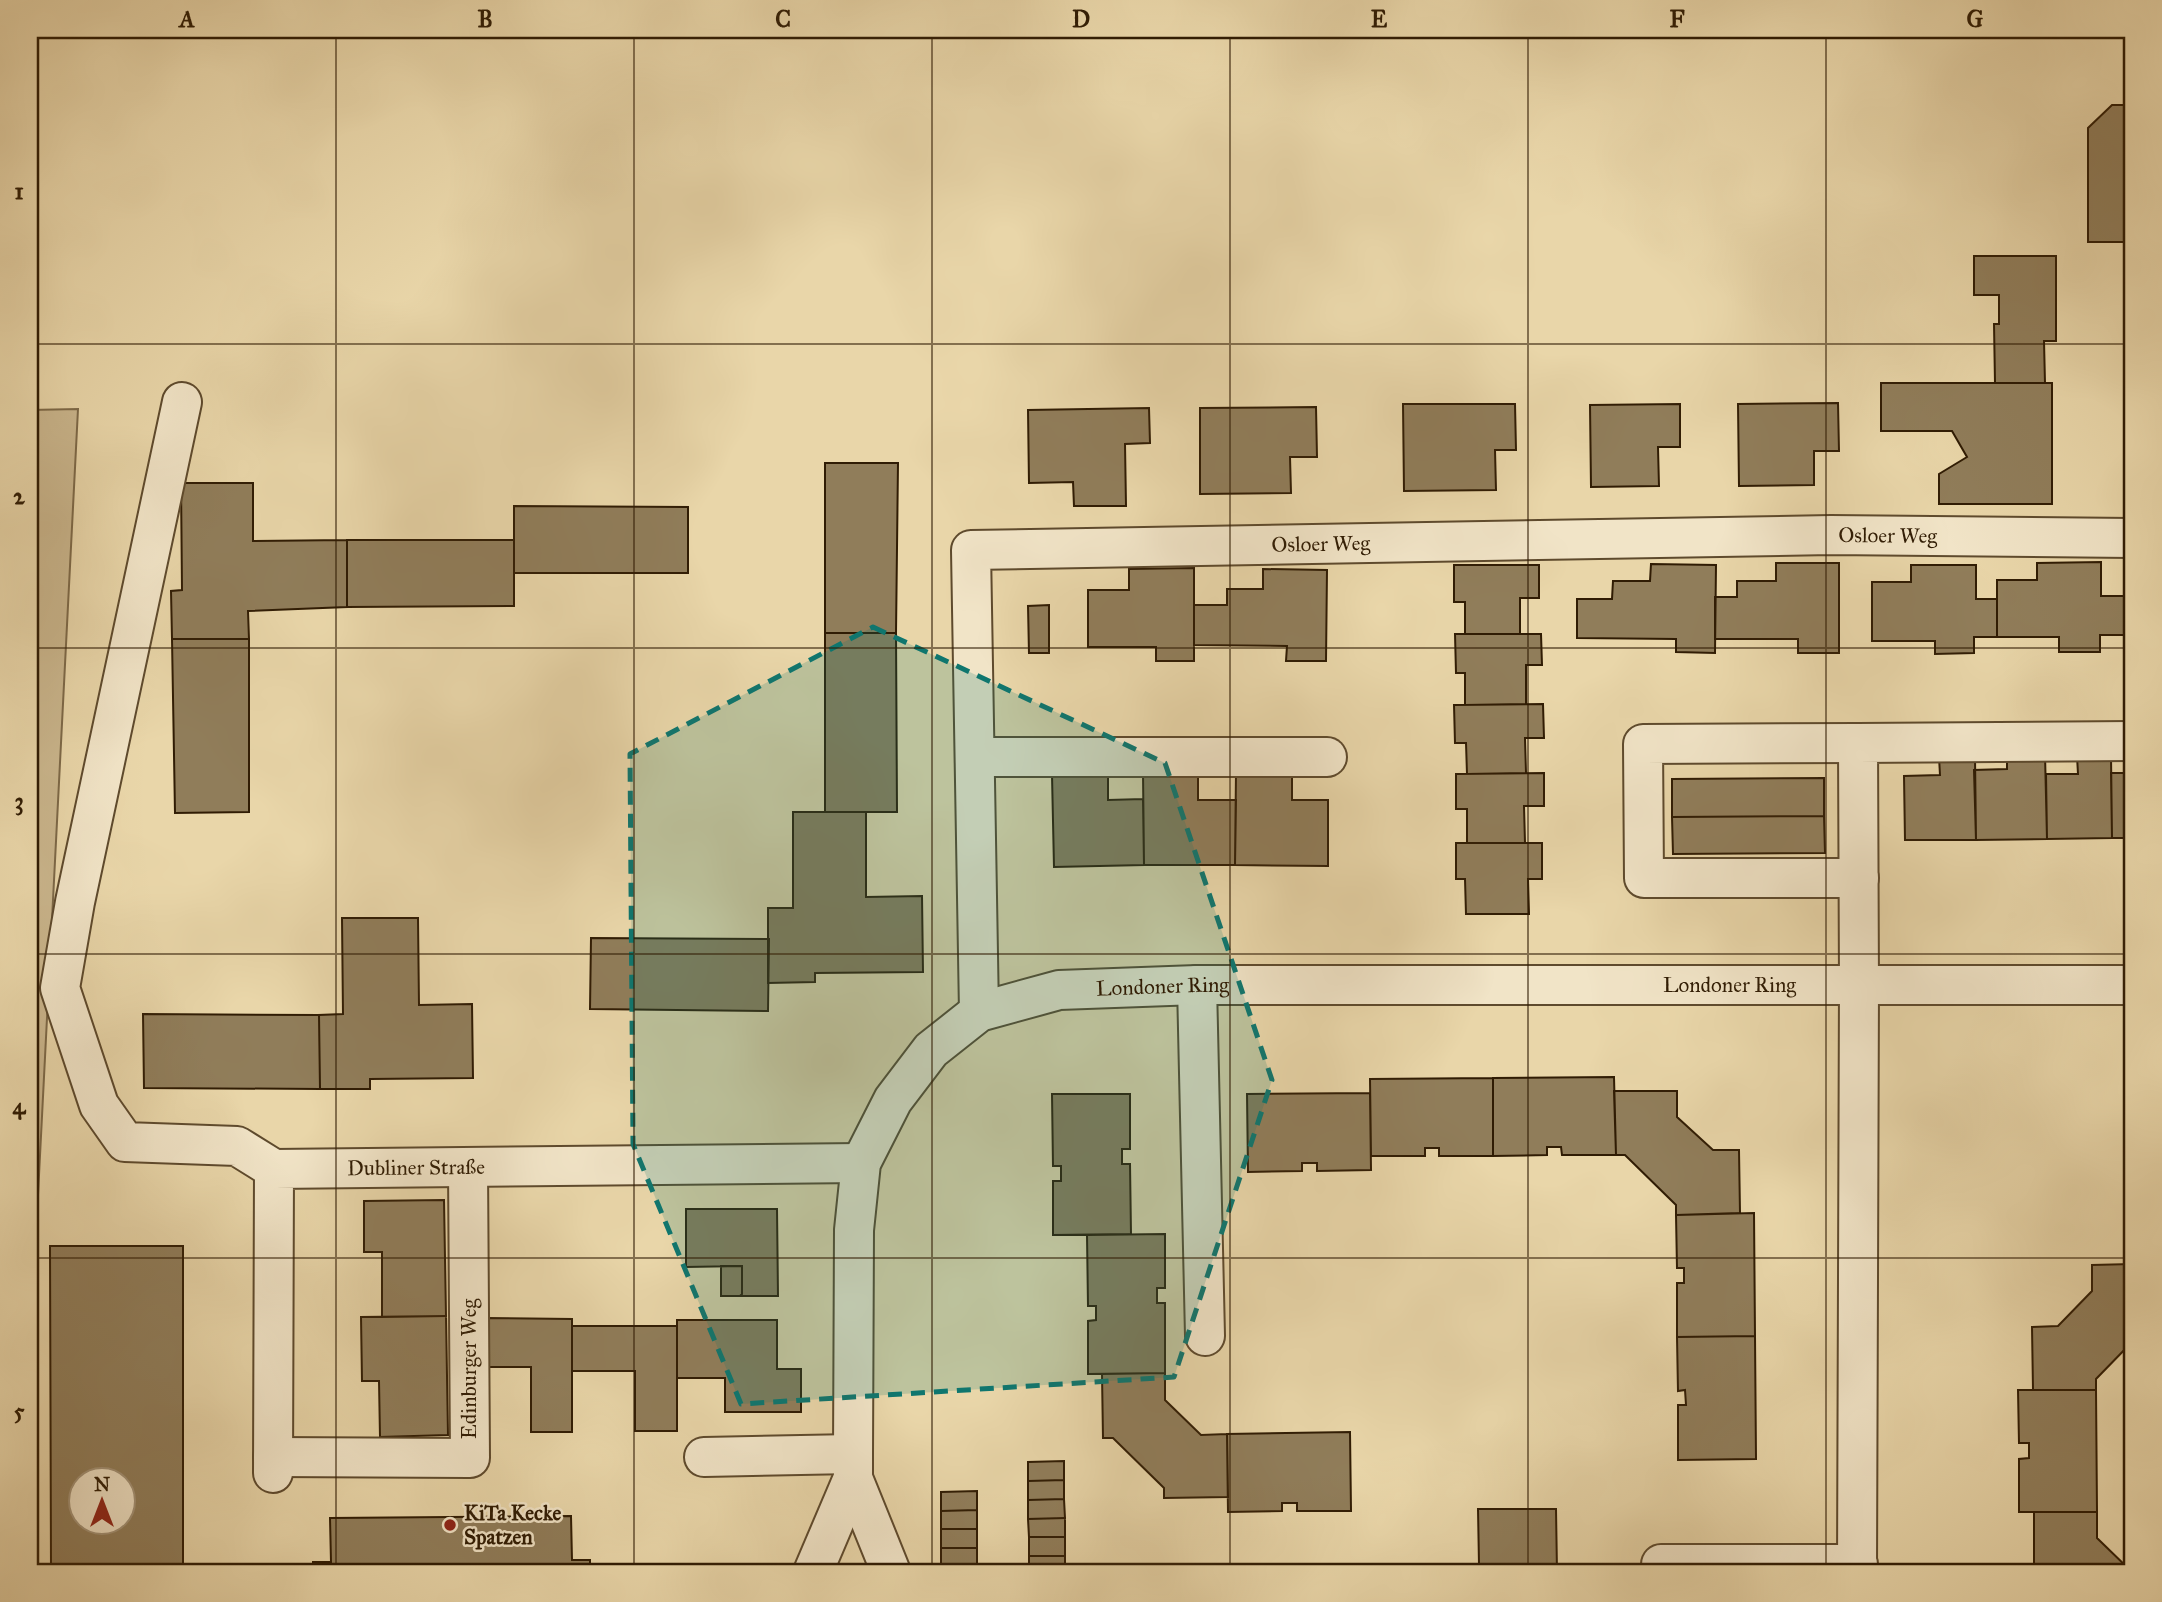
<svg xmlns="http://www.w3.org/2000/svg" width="2162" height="1602" viewBox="0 0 2162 1602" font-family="'IM FELL Great Primer',serif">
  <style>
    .green { fill: #cab68d; stroke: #7d6948; stroke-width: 2 }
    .building { fill: #907d5a; stroke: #301c04; stroke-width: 2; fill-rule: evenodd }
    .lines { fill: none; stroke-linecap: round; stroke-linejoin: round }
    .minor-casing { stroke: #5e4a2d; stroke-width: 42 }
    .minor { stroke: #f1e4c7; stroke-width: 38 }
    .marked { fill: #0f766e; fill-opacity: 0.2; stroke: #0f766e; stroke-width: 5; stroke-dasharray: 14 9; stroke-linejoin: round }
    .grid { fill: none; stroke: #301c04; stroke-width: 2; stroke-opacity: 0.55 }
    .poi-dot { fill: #8f2418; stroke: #f1e4c7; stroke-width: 2.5 }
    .labels { text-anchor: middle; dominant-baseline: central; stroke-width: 5; stroke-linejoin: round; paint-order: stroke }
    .street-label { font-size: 21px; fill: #301c04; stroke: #f1e4c7 }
    .poi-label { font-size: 21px; font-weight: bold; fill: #301c04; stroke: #f1e4c7; text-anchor: start }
    .neatline { fill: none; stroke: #301c04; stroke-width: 2.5 }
    .grid-label { font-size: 23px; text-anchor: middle; font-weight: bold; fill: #301c04 }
  </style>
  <rect width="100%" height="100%" fill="#e9d6a9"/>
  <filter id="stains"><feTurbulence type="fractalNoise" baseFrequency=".00286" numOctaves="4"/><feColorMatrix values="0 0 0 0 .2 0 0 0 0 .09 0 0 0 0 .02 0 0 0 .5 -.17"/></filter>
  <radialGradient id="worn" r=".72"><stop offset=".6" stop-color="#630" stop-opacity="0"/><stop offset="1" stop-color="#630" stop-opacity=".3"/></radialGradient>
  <path class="green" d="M 78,409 L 30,1352 L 30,410 Z"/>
  <path class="building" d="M 2112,105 L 2132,105 L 2132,242 L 2088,242 L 2088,128 Z
    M 1974,256 L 2056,256 L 2056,341 L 2044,341 L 2045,383 L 1995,383 L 1994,324 L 1999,324 L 1999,295 L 1974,295 Z
    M 1881,383 L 2052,383 L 2052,504 L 1939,504 L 1939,474 L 1967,457 L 1952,431 L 1881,431 Z
    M 1838,403 L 1839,451 L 1814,451 L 1814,485 L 1739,486 L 1738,404 Z
    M 1403,404 L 1515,404 L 1516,450 L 1495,450 L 1496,490 L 1404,491 Z
    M 1680,404 L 1680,447 L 1658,447 L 1659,486 L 1591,487 L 1590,405 Z
    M 1316,407 L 1317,457 L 1290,457 L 1291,493 L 1200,494 L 1200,408 Z
    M 1149,408 L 1150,443 L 1125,444 L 1126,506 L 1074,506 L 1073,482 L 1029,483 L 1028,410 Z
    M 825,463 L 898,463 L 896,633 L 825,633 Z
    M 181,483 L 253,483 L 253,541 L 347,540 L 347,607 L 248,611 L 249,639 L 172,639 L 171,591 L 182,590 Z
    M 514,506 L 688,507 L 688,573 L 514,573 Z
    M 347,540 L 514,540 L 514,606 L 347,607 Z
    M 2101,562 L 2101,596 L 2126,596 L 2126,635 L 2100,635 L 2100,652 L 2059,652 L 2059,637 L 1997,637 L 1997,580 L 2037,580 L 2037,563 Z
    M 1776,563 L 1839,563 L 1839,653 L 1798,653 L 1798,639 L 1715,639 L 1715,597 L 1737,597 L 1737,581 L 1776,581 Z
    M 1651,564 L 1716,565 L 1715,653 L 1676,652 L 1676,639 L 1577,638 L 1577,599 L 1612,599 L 1613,581 L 1650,581 Z
    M 1454,565 L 1539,565 L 1539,598 L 1520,598 L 1520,634 L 1465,634 L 1465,602 L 1454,602 Z
    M 1911,565 L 1976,565 L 1976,599 L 1997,599 L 1997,637 L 1974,637 L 1974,653 L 1935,654 L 1935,641 L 1872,641 L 1872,582 L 1911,582 Z
    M 1194,568 L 1194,661 L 1156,661 L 1156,647 L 1088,647 L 1088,590 L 1129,590 L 1129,569 Z
    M 1263,569 L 1327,570 L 1326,661 L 1286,661 L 1287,646 L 1194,645 L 1194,605 L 1227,605 L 1227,589 L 1263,589 Z
    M 2126,596 L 2132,596 L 2132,635 L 2126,635 Z
    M 1049,605 L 1049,653 L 1029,653 L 1028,606 Z
    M 825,633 L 896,633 L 897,812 L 825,812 Z
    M 1455,634 L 1541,634 L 1542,665 L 1526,665 L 1526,704 L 1465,705 L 1465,673 L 1456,673 Z
    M 172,639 L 249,639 L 249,812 L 175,813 Z
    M 1543,704 L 1544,738 L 1525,738 L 1526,773 L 1467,774 L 1466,743 L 1455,743 L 1454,705 Z
    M 2045,754 L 2047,839 L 1976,840 L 1974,770 L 2007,769 L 2007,755 Z
    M 2077,756 L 2111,756 L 2112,838 L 2047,839 L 2046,774 L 2078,774 Z
    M 1939,757 L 1975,757 L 1976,840 L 1905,840 L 1904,776 L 1940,775 Z
    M 1198,772 L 1198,800 L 1236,800 L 1235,865 L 1144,865 L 1143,773 Z
    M 1108,773 L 1108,800 L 1143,799 L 1144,865 L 1054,867 L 1052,775 Z
    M 1236,773 L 1292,773 L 1292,800 L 1328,800 L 1328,866 L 1235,865 Z
    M 1544,773 L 1544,806 L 1524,806 L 1525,843 L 1467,843 L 1467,809 L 1456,809 L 1456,774 Z
    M 2111,773 L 2132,773 L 2132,838 L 2112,838 Z
    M 1824,778 L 1824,816 L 1672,817 L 1672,779 Z
    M 793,812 L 866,812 L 866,897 L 922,896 L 923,972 L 815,973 L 815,982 L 768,983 L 768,908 L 793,908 Z
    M 1824,816 L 1825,853 L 1673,854 L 1672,817 Z
    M 1456,843 L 1542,843 L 1542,879 L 1528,879 L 1529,914 L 1466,914 L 1465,879 L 1456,879 Z
    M 342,918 L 418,918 L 419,1005 L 472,1004 L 473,1078 L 370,1079 L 370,1089 L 320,1089 L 319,1015 L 343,1014 Z
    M 591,938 L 769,939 L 768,1011 L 590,1009 Z
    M 143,1014 L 319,1015 L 320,1089 L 144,1088 Z
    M 1614,1077 L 1616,1155 L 1562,1155 L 1561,1147 L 1547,1147 L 1547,1155 L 1493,1156 L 1493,1078 Z
    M 1493,1078 L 1493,1156 L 1439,1156 L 1439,1148 L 1425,1148 L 1425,1156 L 1371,1156 L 1370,1079 Z
    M 1614,1091 L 1677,1091 L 1677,1117 L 1713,1150 L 1739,1150 L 1740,1213 L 1676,1215 L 1676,1205 L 1625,1155 L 1616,1155 Z
    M 1370,1093 L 1371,1170 L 1317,1171 L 1317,1163 L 1302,1163 L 1302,1171 L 1248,1172 L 1247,1094 Z
    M 1052,1094 L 1130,1094 L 1130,1149 L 1122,1149 L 1122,1164 L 1130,1164 L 1131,1234 L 1053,1235 L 1053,1181 L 1061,1181 L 1061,1166 L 1053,1166 Z
    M 444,1200 L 446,1316 L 382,1317 L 382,1252 L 364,1252 L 364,1201 Z
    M 686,1209 L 777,1209 L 778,1296 L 740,1296 L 742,1294 L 742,1266 L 686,1267 Z
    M 1754,1213 L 1755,1336 L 1677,1337 L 1677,1283 L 1684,1283 L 1684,1268 L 1677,1268 L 1676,1215 Z
    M 1165,1234 L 1165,1288 L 1157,1288 L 1157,1303 L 1165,1303 L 1165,1373 L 1088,1374 L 1088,1321 L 1096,1320 L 1096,1306 L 1088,1306 L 1087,1235 Z
    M 50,1246 L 183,1246 L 183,1572 L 51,1572 ZM 80,1480 L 122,1480 L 122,1522 L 80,1522 Z
    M 2132,1264 L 2132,1342 L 2096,1379 L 2096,1390 L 2033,1390 L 2032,1327 L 2058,1326 L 2092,1291 L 2092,1265 Z
    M 721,1266 L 742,1266 L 742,1294 L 740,1296 L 721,1296 Z
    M 446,1316 L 448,1435 L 380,1437 L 379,1381 L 362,1381 L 361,1317 Z
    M 487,1318 L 572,1319 L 572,1432 L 531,1432 L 531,1367 L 487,1367 Z
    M 677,1320 L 777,1320 L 777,1369 L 801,1369 L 801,1412 L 725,1412 L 725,1378 L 677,1378 Z
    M 572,1326 L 677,1326 L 677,1431 L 635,1431 L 635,1371 L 572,1371 Z
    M 1755,1336 L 1756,1459 L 1678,1460 L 1678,1405 L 1686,1405 L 1685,1390 L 1678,1391 L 1677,1337 Z
    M 1165,1373 L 1165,1400 L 1201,1435 L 1227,1434 L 1228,1497 L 1164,1498 L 1164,1488 L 1113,1438 L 1103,1438 L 1102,1374 Z
    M 2018,1390 L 2096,1390 L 2097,1512 L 2019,1512 L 2019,1459 L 2029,1458 L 2029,1443 L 2019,1443 Z
    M 1350,1432 L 1351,1511 L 1297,1511 L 1297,1503 L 1282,1503 L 1282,1511 L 1228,1512 L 1227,1434 Z
    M 1064,1461 L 1064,1480 L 1028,1481 L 1028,1462 Z
    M 1064,1480 L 1064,1499 L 1028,1500 L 1028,1481 Z
    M 977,1491 L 977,1510 L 941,1511 L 941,1492 Z
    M 1064,1499 L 1065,1518 L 1028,1519 L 1028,1500 Z
    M 1478,1509 L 1556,1509 L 1557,1572 L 1487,1572 L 1487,1564 L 1479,1564 Z
    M 977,1510 L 977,1529 L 941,1529 L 941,1511 Z
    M 2034,1512 L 2097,1512 L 2097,1538 L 2132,1572 L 2034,1572 Z
    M 571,1516 L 572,1560 L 590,1560 L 590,1572 L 313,1572 L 313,1562 L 331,1562 L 330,1518 Z
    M 1065,1518 L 1065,1537 L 1029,1537 L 1028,1519 Z
    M 941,1529 L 977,1529 L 977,1548 L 941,1548 Z
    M 1029,1537 L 1065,1537 L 1065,1556 L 1029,1556 Z
    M 941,1548 L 977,1548 L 977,1567 L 941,1567 Z
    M 1029,1556 L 1065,1556 L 1065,1572 L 1029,1572 Z
    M 941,1567 L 977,1567 L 977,1572 L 941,1572 Z"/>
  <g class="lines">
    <defs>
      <g id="minor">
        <path d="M 182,402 L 75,902 L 60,988 L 99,1105 L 125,1142 L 237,1146 L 274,1169"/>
        <path d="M 1858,743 L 1643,744 L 1644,878 L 1859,878"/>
        <path d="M 975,757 L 1327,757"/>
        <path d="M 1197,985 L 1205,1336"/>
        <path id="s1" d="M 979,1012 L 971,550 L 1831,535 L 2132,538"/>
        <path d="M 273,1457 L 470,1458 L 468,1167"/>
        <path d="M 704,1457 L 853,1454"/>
        <path id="s2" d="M 273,1473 L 274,1169 L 861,1163"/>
        <path d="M 813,1572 L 853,1478"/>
        <path id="s3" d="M 891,1572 L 853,1478 L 853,1454 L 854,1230 L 861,1163 L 893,1100 L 931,1050 L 979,1012 L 1059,990 L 1197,985 L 2132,985"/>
        <path d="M 1661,1572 L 1661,1564 L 1858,1564"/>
        <path d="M 1857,1572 L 1859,985 L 1858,743 L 2132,741"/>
      </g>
    </defs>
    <use href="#minor" class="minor-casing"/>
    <use href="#minor" class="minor"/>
  </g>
  <path class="marked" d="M 873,627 L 1165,763 L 1272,1080 L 1174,1377 L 741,1404 L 633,1144 L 630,754 Z"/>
  <path class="grid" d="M 336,30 L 336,1572M 634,30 L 634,1572M 932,30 L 932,1572M 1230,30 L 1230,1572M 1528,30 L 1528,1572M 1826,30 L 1826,1572M 30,344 L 2132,344M 30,648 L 2132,648M 30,954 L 2132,954M 30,1258 L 2132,1258"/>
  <circle class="poi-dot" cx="450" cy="1525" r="7"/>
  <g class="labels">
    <g class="street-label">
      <text stroke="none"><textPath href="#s1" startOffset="1379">Osloer Weg</textPath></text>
      <text stroke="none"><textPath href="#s1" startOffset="812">Osloer Weg</textPath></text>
      <text stroke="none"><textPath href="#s3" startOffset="1365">Londoner Ring</textPath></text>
      <text stroke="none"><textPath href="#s3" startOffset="798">Londoner Ring</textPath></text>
      <text stroke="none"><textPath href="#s2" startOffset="446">Dubliner Straße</textPath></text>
      <text transform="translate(469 1369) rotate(-90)">Edinburger Weg</text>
    </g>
    <g class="poi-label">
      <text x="464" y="1513">KiTa Kecke<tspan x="464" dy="24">Spatzen</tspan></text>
    </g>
  </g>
  <rect width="2162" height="1602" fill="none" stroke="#e9d6a9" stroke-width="77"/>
  <g transform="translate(102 1501)"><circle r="33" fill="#f1e4c7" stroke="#a49479" stroke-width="2"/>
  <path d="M0-5L12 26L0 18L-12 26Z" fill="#8f2418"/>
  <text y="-10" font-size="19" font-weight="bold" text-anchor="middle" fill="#301c04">N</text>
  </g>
  <rect x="38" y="38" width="2086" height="1526" class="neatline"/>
  <g class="grid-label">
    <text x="187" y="27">A</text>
    <text x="485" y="27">B</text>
    <text x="783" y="27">C</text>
    <text x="1081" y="27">D</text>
    <text x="1379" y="27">E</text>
    <text x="1677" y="27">F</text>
    <text x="1975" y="27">G</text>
    <text x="19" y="199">1</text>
    <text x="19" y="504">2</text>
    <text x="19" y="809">3</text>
    <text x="19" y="1114">4</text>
    <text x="19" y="1419">5</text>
  </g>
  <rect width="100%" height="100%" filter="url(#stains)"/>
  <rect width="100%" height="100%" fill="url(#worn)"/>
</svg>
